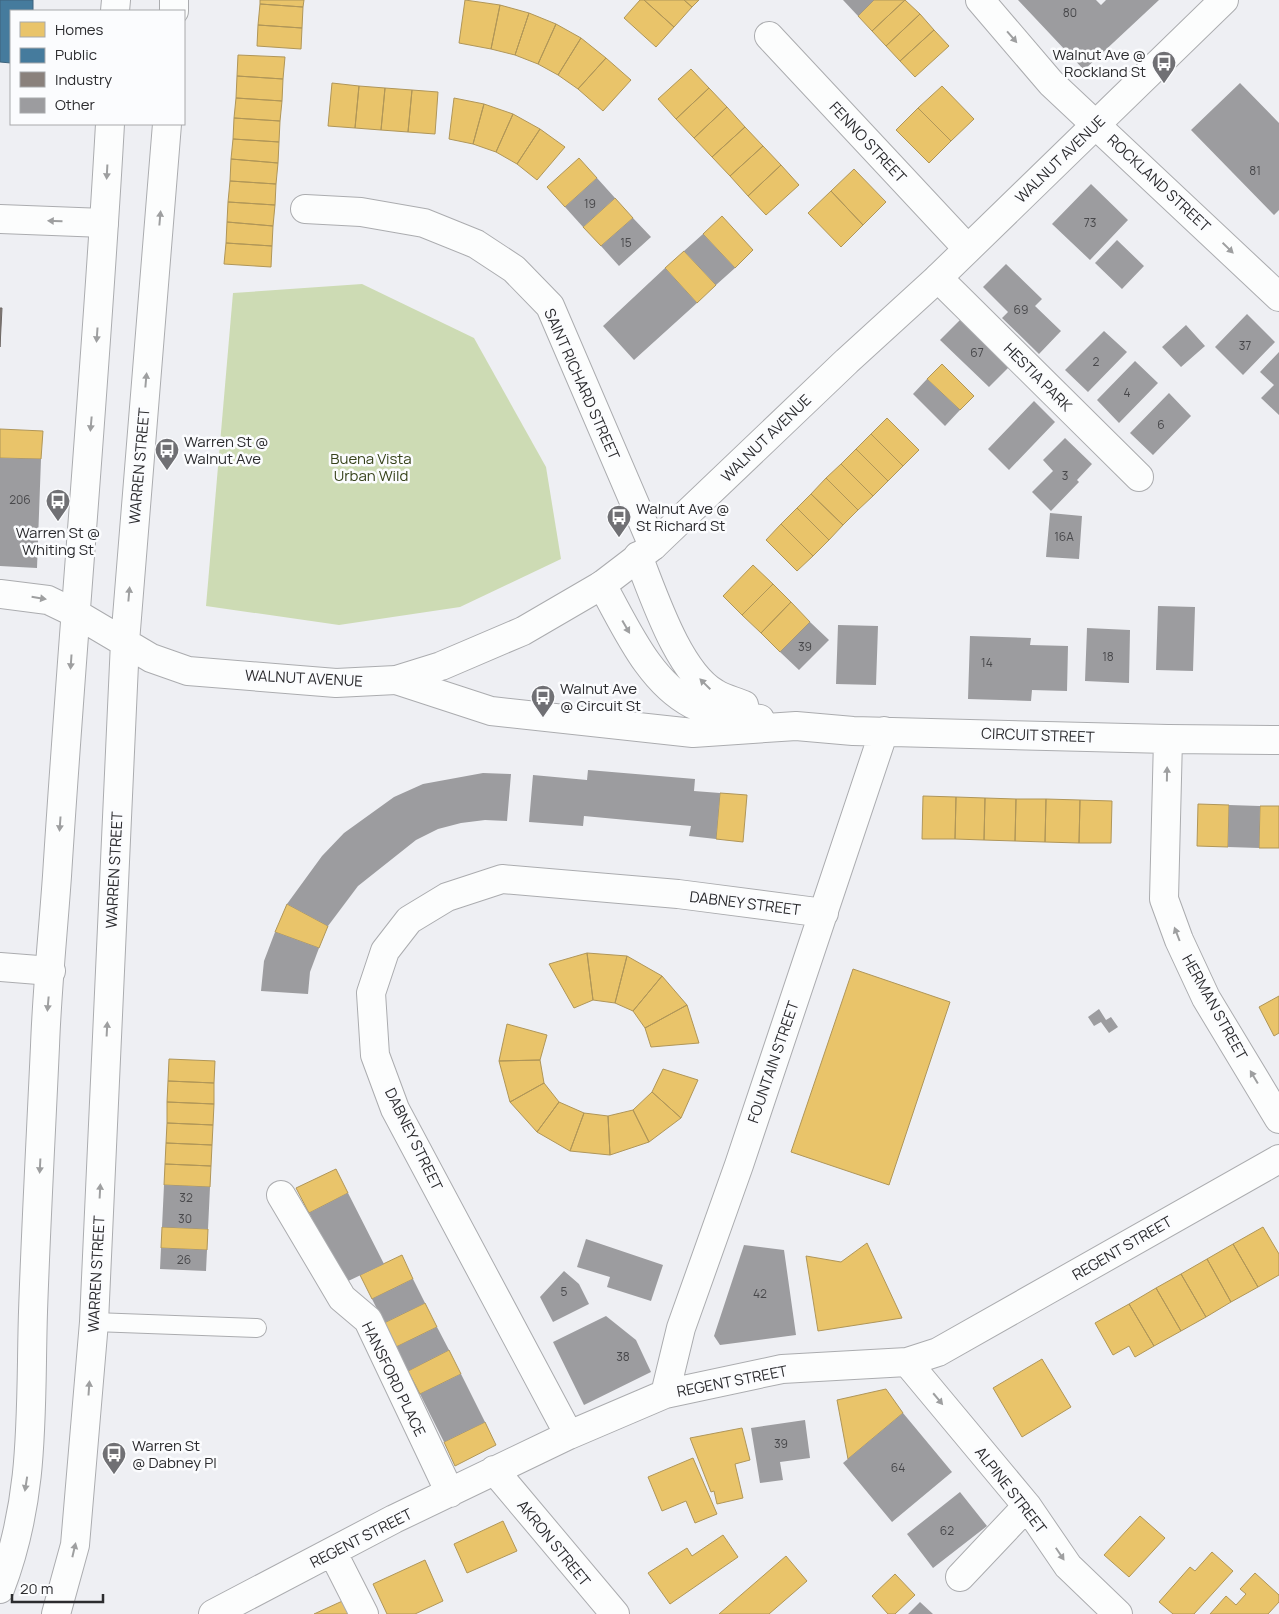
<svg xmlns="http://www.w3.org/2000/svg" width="1279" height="1614" viewBox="0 0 1279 1614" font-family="Manrope,sans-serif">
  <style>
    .green { fill: #cddbb4 }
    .homes { fill: #e9c46a; stroke: #b09658 }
    .public { fill: #457b9d; stroke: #3e637c }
    .industry { fill: #8a817c; stroke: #6e6865 }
    .building { fill: #9c9c9f }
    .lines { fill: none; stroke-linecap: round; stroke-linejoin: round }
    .lane-casing { stroke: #abacaf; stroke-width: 20 }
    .street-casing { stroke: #abacaf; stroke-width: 30 }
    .secondary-casing { stroke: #abacaf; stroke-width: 30 }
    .lane { stroke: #fcfdfd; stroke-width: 18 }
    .street { stroke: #fcfdfd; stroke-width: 28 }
    .secondary { stroke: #fcfdfd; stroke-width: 28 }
    .oneway { fill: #9e9fa0 }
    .labels { text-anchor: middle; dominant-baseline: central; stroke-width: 5; stroke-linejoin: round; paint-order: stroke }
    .number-label { font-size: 12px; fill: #48484b }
    .poi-label { font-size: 15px; fill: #2c2c2f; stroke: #fbfcfe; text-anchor: start }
    .street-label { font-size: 15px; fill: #2c2c2f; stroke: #fbfcfe }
    .park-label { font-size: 15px; fill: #37431b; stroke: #fbfcfe }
  </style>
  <rect width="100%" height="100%" fill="#eeeff3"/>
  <path class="green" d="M 362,284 L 474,338 L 546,467 L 561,559 L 460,607 L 339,625 L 206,606 L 233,293 Z"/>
  <path class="homes" d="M 260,0 L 304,0 L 303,7 L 260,4 Z
    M 465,0 L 500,5 L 491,49 L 459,43 Z
    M 640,0 L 644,0 L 674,27 L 656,47 L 624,18 Z
    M 644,0 L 684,0 L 692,7 L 674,27 Z
    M 684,0 L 699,0 L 692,7 Z
    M 874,0 L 905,0 L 872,31 L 858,16 Z
    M 905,0 L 920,14 L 886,46 L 872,31 Z
    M 260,4 L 303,7 L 302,28 L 258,25 Z
    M 500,5 L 529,13 L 515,55 L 491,49 Z
    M 529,13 L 556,24 L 538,64 L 515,55 Z
    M 920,14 L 934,30 L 900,61 L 886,46 Z
    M 556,24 L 581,38 L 558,75 L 538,64 Z
    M 258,25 L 302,28 L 301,49 L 257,46 Z
    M 934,30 L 949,46 L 915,77 L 900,61 Z
    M 581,38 L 606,58 L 578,89 L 558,75 Z
    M 238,55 L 285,57 L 283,79 L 237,76 Z
    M 606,58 L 631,80 L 603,111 L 578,89 Z
    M 691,69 L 709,88 L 676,119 L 658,99 Z
    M 237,76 L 283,79 L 282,101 L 236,98 Z
    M 332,83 L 359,86 L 355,128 L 328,126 Z
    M 359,86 L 385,88 L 381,130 L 355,128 Z
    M 942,86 L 974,119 L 951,141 L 918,108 Z
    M 385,88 L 412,90 L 408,132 L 381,130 Z
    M 709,88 L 727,107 L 694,138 L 676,119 Z
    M 412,90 L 438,92 L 435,134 L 408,132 Z
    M 236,98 L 282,101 L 280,121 L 234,118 Z
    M 454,98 L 484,104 L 473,144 L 449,139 Z
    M 484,104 L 513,114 L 496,152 L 473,144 Z
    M 727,107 L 745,127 L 712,157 L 694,138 Z
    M 918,108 L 951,141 L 929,163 L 896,130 Z
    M 513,114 L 540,129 L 517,164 L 496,152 Z
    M 234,118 L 280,121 L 279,142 L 233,139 Z
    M 745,127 L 763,146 L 730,176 L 712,157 Z
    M 540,129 L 565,147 L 537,180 L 517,164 Z
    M 233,139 L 279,142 L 278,163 L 231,159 Z
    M 763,146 L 781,165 L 748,196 L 730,176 Z
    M 579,158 L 597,178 L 565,207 L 547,187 Z
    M 231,159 L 278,163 L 276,184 L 230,181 Z
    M 781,165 L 799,185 L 766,215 L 748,196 Z
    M 854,169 L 886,202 L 863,225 L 831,191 Z
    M 230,181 L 276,184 L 275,205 L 228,202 Z
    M 831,191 L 863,225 L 841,247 L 808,213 Z
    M 615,198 L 633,218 L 601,246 L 583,227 Z
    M 228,202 L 275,205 L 273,226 L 227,222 Z
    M 722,216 L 753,250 L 735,268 L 703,234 Z
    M 227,222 L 273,226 L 272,246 L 226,243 Z
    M 226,243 L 272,246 L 271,267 L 224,264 Z
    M 684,251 L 716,285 L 697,303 L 665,268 Z
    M 942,364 L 974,396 L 960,410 L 927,379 Z
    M 887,418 L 919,450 L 903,466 L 871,434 Z
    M 0,429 L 43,431 L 41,459 L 0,458 Z
    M 871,434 L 903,466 L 888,481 L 856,449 Z
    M 856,449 L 888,481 L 873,496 L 841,464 Z
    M 841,464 L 873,496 L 858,510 L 826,478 Z
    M 826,478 L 858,510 L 843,525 L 811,494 Z
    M 811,494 L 843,525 L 829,540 L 797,508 Z
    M 797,508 L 829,540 L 813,556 L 781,524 Z
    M 781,524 L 813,556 L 797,571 L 766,540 Z
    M 753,565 L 773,584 L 742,615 L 723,596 Z
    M 773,584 L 791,602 L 761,633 L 742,615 Z
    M 791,602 L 810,622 L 780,652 L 761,633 Z
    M 720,793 L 747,795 L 743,842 L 716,839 Z
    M 923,796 L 956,797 L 955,839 L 922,839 Z
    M 956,797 L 985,798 L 984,840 L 955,839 Z
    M 985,798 L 1016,799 L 1015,841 L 984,840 Z
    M 1016,799 L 1046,799 L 1045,842 L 1015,841 Z
    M 1046,799 L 1080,800 L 1079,843 L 1045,842 Z
    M 1080,800 L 1112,801 L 1111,843 L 1079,843 Z
    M 1198,804 L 1229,805 L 1228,847 L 1197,846 Z
    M 1260,806 L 1279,806 L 1279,848 L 1259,848 Z
    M 287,904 L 328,926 L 319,948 L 275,932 Z
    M 587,953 L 593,1000 L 574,1008 L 549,964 Z
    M 587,953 L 627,956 L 615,1003 L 593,1000 Z
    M 627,956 L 662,976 L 633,1011 L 615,1003 Z
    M 853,969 L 950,1002 L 889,1185 L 791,1152 Z
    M 662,976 L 687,1005 L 645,1028 L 633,1011 Z
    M 1279,996 L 1279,1033 L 1274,1036 L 1259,1007 Z
    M 687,1005 L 699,1043 L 651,1047 L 645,1028 Z
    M 507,1024 L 547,1035 L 540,1060 L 499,1061 Z
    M 169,1059 L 215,1061 L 214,1083 L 168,1081 Z
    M 540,1060 L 544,1083 L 510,1102 L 499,1061 Z
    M 663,1069 L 698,1080 L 681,1118 L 652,1092 Z
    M 168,1081 L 214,1083 L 214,1104 L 167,1102 Z
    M 544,1083 L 559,1102 L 537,1132 L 510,1102 Z
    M 652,1092 L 681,1118 L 649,1142 L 633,1110 Z
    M 167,1102 L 214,1104 L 213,1125 L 167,1123 Z
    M 559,1102 L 584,1113 L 570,1151 L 537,1132 Z
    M 633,1110 L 649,1142 L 610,1155 L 608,1116 Z
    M 584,1113 L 608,1116 L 610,1155 L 570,1151 Z
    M 167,1123 L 213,1125 L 212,1145 L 166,1143 Z
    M 166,1143 L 212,1145 L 211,1166 L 165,1164 Z
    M 165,1164 L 211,1166 L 210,1187 L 164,1185 Z
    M 336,1169 L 348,1193 L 309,1213 L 296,1188 Z
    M 162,1227 L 208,1229 L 207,1250 L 161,1248 Z
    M 1263,1227 L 1279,1254 L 1279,1275 L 1258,1287 L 1233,1244 Z
    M 867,1243 L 902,1318 L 818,1331 L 806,1256 L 841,1262 Z
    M 1233,1244 L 1258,1287 L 1231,1302 L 1207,1259 Z
    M 402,1255 L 413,1279 L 372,1299 L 360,1275 Z
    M 1207,1259 L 1231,1302 L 1206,1317 L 1181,1274 Z
    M 1181,1274 L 1206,1317 L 1181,1331 L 1156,1288 Z
    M 1156,1288 L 1181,1331 L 1154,1346 L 1129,1304 Z
    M 425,1303 L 437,1327 L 396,1347 L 384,1323 Z
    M 1129,1304 L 1154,1346 L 1135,1357 L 1129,1346 L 1113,1355 L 1095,1323 Z
    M 449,1350 L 461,1374 L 420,1394 L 408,1371 Z
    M 1042,1359 L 1071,1407 L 1022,1437 L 993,1388 Z
    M 886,1389 L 903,1413 L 848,1459 L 837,1400 Z
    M 485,1422 L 496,1445 L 455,1466 L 444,1442 Z
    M 742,1428 L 750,1460 L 735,1464 L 743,1498 L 717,1504 L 714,1491 L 711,1492 L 690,1438 Z
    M 693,1458 L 717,1514 L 695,1523 L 686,1501 L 662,1511 L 648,1477 Z
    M 1140,1516 L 1165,1538 L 1129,1577 L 1104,1555 Z
    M 503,1521 L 517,1551 L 467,1573 L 454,1544 Z
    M 723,1535 L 738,1557 L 670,1604 L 648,1573 L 687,1548 L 692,1556 Z
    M 1212,1552 L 1233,1571 L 1194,1614 L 1173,1614 L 1159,1602 L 1190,1567 L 1195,1571 Z
    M 786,1556 L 807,1581 L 769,1614 L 719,1614 Z
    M 425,1560 L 443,1601 L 415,1614 L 387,1614 L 373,1584 Z
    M 1255,1573 L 1279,1595 L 1279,1602 L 1268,1614 L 1210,1614 L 1226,1596 L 1236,1605 L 1246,1594 L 1240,1589 Z
    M 895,1574 L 915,1595 L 895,1614 L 888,1614 L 872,1596 Z
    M 349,1598 L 356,1614 L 314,1614 Z"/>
  <path class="public" d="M 0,0 L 33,0 L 33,11 L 11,11 L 11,63 L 0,62 Z"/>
  <path class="industry" d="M 0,308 L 2,308 L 0,347 Z"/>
  <path class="building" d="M 843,0 L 874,0 L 858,16 Z
    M 1018,0 L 1096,0 L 1101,5 L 1106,0 L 1159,0 L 1084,70 Z
    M 1240,83 L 1279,123 L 1279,210 L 1274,215 L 1191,130 Z
    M 597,178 L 615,198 L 583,227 L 565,207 Z
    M 1091,184 L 1128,220 L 1090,260 L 1052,224 Z
    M 633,218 L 651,237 L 619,266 L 601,246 Z
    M 703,234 L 735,268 L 716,285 L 684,251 Z
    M 1117,240 L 1144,266 L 1122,289 L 1095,263 Z
    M 1006,264 L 1042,299 L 1035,306 L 1061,331 L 1039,354 L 1002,318 L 1008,312 L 983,287 Z
    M 665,268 L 697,303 L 634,360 L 603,326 Z
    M 1247,314 L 1275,342 L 1243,375 L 1215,347 Z
    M 964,316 L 1013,363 L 989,387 L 940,340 Z
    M 1186,325 L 1205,346 L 1181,367 L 1162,347 Z
    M 1104,331 L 1127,352 L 1088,392 L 1065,370 Z
    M 1279,352 L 1279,415 L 1261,398 L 1274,385 L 1260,372 Z
    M 1135,361 L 1158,383 L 1119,423 L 1097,400 Z
    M 927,379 L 960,410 L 945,426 L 913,394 Z
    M 1169,393 L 1191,416 L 1153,455 L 1130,433 Z
    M 1034,401 L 1055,422 L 1009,470 L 988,449 Z
    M 1065,438 L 1092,464 L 1077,480 L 1079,482 L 1051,511 L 1032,492 L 1053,471 L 1043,460 Z
    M 0,458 L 41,459 L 37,568 L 0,566 Z
    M 1050,513 L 1082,516 L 1079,559 L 1046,557 Z
    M 1158,606 L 1195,607 L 1193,671 L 1156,670 Z
    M 810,622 L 829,640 L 799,670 L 780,652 Z
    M 838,625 L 878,626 L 876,685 L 836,684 Z
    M 1087,628 L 1130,630 L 1129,683 L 1085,681 Z
    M 970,636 L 1031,638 L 1030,645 L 1068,646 L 1067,691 L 1032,690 L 1031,701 L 968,699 Z
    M 588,770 L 695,779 L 694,791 L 720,793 L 716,839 L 689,836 L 691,826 L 584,816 L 583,826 L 529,822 L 533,775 L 587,780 Z
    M 483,773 L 511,774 L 507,821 L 485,820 L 461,823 L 438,829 L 416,840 L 358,886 L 328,926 L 287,904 L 322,856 L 344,833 L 394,797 L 423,784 Z
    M 1229,805 L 1260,806 L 1259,848 L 1228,847 Z
    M 275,932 L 319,948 L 310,972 L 308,994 L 261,991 L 264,961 Z
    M 1099,1009 L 1106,1020 L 1111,1017 L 1118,1027 L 1109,1033 L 1101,1022 L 1094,1026 L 1088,1017 Z
    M 164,1185 L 210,1187 L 208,1229 L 162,1227 Z
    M 348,1193 L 384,1264 L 344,1283 L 309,1213 Z
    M 586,1239 L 663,1265 L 651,1301 L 607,1287 L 610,1277 L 577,1267 Z
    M 744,1245 L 784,1250 L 796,1335 L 720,1345 L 714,1336 Z
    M 161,1248 L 207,1250 L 206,1271 L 160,1269 Z
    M 564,1271 L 579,1284 L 589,1304 L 553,1322 L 540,1297 Z
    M 413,1279 L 425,1303 L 384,1323 L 372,1299 Z
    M 606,1316 L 636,1340 L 651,1372 L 584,1405 L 553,1342 Z
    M 437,1327 L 449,1350 L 408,1371 L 396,1347 Z
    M 461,1374 L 485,1422 L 444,1442 L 420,1394 Z
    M 903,1413 L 952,1472 L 892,1522 L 843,1463 Z
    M 805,1420 L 810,1458 L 780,1462 L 783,1480 L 760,1483 L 751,1428 Z
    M 960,1492 L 987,1526 L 933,1568 L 907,1534 Z
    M 920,1602 L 933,1614 L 908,1614 Z"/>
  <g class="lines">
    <defs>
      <path id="lane" d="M 94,1322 L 257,1328"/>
      <path id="street" d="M 980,0 L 1051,83 L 1279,297
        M 769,36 L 967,248
        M 305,209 L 361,212 L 424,223 L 476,244 L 514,269 L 550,306 L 653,546
        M 0,219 L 104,223
        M 938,278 L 1139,477
        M 638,556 C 654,596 678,671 715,693 C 724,699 735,701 744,705
        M 602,585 C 625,625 648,681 692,704 C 706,711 743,715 760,719
        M 0,594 L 48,600 L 75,613
        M 396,680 L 491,711 L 693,733 L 796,726 L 853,731 L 1168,739 L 1279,740
        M 1168,739 L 1164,899 L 1179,940 L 1206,998 L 1279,1119
        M 0,967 L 51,971
        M 281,1195 L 342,1298 L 368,1320 L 450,1493
        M 907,1362 L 1027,1506 L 1068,1566 L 1118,1614
        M 665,1394 L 681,1328 L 739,1165 L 884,731
        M 569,1435 L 395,1109 L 375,1055 L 371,993 L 385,951 L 409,920 L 447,897 L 502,879 L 678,894 L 824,913
        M 494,1470 L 615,1614
        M 333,1553 L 364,1614
        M 960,1577 L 1027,1506
        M 213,1614 L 394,1519 L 569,1435 L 665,1394 L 782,1369 L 907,1362 L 938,1352 L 1279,1159"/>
      <path id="secondary" d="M 115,11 L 116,0
        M 174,11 L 174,0
        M 75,613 L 151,658 L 188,671 L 336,683 L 396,680 L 441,666 L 523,631 L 602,585 L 653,546 L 847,361 L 938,278 L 1224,0
        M 0,1589 C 36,1496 30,1409 33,1312 C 36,1223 41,1134 45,1046 C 47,989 53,933 57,876 C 73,625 96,375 110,124
        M 56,1614 L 75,1545 L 94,1322 L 125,642 L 167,124"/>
    </defs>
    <use href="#lane" class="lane-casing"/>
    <use href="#street" class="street-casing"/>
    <use href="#secondary" class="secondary-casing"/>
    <use href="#lane" class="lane"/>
    <use href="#street" class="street"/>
    <use href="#secondary" class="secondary"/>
  </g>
  <defs><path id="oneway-solid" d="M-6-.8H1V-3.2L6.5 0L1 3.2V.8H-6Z" transform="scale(1.25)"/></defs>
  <g class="oneway">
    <use href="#oneway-solid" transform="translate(1012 37) rotate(49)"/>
    <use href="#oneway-solid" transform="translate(107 172) rotate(93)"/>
    <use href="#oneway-solid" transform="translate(160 218) rotate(-85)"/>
    <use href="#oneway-solid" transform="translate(55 221) rotate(-178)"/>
    <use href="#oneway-solid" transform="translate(1228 248) rotate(44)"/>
    <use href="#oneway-solid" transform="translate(97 335) rotate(94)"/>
    <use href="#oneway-solid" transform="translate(146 380) rotate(-85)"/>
    <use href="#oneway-solid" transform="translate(91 424) rotate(95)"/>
    <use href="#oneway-solid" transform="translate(129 594) rotate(-85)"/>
    <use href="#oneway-solid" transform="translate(39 598) rotate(9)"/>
    <use href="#oneway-solid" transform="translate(626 627) rotate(60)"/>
    <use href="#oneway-solid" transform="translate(71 662) rotate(94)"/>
    <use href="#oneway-solid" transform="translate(705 684) rotate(-135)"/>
    <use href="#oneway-solid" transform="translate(1167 774) rotate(-89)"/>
    <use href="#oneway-solid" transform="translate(60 824) rotate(94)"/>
    <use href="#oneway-solid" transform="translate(1177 934) rotate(-111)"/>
    <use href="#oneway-solid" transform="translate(48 1004) rotate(95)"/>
    <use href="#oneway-solid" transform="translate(107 1029) rotate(-87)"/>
    <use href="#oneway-solid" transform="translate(1254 1077) rotate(-121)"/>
    <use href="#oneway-solid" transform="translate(40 1166) rotate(93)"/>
    <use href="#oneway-solid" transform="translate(100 1191) rotate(-87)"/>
    <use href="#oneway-solid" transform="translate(89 1388) rotate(-86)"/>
    <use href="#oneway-solid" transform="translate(938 1399) rotate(50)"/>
    <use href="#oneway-solid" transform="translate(26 1484) rotate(99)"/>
    <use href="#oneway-solid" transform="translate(74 1550) rotate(-77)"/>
    <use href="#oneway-solid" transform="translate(1060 1554) rotate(56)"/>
  </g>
  <defs>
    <symbol id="bus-pin" viewBox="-11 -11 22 30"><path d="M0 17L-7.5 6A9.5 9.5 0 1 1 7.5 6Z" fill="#707074" stroke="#fbfcfe"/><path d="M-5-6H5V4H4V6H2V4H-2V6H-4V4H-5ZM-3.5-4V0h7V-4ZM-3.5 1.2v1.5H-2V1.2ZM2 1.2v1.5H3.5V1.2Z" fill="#fff"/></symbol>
  </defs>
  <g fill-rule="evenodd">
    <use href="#bus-pin" x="1150" y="49" width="28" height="38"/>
    <use href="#bus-pin" x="153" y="436" width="28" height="38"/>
    <use href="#bus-pin" x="44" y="487" width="28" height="38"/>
    <use href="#bus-pin" x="605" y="503" width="28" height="38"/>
    <use href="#bus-pin" x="529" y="683" width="28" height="38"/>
    <use href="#bus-pin" x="100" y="1440" width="28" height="38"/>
  </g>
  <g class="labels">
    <g class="number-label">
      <text x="1070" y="12">80</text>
      <text x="1255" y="170">81</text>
      <text x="590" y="203">19</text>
      <text x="1090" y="222">73</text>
      <text x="626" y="242">15</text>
      <text x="1021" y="309">69</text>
      <text x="1245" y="345">37</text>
      <text x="977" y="352">67</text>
      <text x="1096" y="361">2</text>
      <text x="1127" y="392">4</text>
      <text x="1161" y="424">6</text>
      <text x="1065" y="475">3</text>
      <text x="20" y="499">206</text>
      <text x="1064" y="536">16A</text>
      <text x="805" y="646">39</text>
      <text x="1108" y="656">18</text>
      <text x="987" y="662">14</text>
      <text x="186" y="1197">32</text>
      <text x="185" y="1218">30</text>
      <text x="184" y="1259">26</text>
      <text x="564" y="1291">5</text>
      <text x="760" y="1293">42</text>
      <text x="623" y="1356">38</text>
      <text x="781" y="1443">39</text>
      <text x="898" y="1467">64</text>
      <text x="947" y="1530">62</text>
    </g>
    <g class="poi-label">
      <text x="1146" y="54" text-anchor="end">Walnut Ave @<tspan x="1146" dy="17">Rockland St</tspan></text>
      <text x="184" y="441">Warren St @<tspan x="184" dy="17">Walnut Ave</tspan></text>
      <text x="636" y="508">Walnut Ave @<tspan x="636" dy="17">St Richard St</tspan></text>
      <text x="58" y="532" text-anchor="middle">Warren St @<tspan x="58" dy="17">Whiting St</tspan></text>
      <text x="560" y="688">Walnut Ave<tspan x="560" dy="17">@ Circuit St</tspan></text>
      <text x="132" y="1445">Warren St<tspan x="132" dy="17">@ Dabney Pl</tspan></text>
    </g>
    <g class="street-label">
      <text transform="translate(868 142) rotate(47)">FENNO STREET</text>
      <text transform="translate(1060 159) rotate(-44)">WALNUT AVENUE</text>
      <text transform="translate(1159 183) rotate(43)">ROCKLAND STREET</text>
      <text transform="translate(1038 377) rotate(45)">HESTIA PARK</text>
      <text transform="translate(582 384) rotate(66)">SAINT RICHARD STREET</text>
      <text transform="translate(766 438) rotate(-44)">WALNUT AVENUE</text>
      <text transform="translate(139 466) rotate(-85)">WARREN STREET</text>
      <text transform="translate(304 678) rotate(3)">WALNUT AVENUE</text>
      <text transform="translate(1038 735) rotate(2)">CIRCUIT STREET</text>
      <text transform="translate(114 870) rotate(-87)">WARREN STREET</text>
      <text transform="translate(745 903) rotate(7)">DABNEY STREET</text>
      <text transform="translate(1215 1007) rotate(61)">HERMAN STREET</text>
      <text transform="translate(773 1062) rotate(-71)">FOUNTAIN STREET</text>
      <text transform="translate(414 1139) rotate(64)">DABNEY STREET</text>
      <text transform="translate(1122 1248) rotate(-30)">REGENT STREET</text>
      <text transform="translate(96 1274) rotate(-87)">WARREN STREET</text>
      <text transform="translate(394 1379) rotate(64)">HANSFORD PLACE</text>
      <text transform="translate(732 1381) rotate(-11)">REGENT STREET</text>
      <text transform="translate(1011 1490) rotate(52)">ALPINE STREET</text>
      <text transform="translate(361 1538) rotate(-27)">REGENT STREET</text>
      <text transform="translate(554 1543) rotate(51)">AKRON STREET</text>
    </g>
    <g class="park-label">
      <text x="371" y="458">Buena Vista<tspan x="371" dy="17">Urban Wild</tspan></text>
    </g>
  </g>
  <rect x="10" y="10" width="175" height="115" fill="#fbfcfe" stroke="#a8a9ab"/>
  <rect x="20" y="22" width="25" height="15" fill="#e9c46a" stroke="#a8a9ab"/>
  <text x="55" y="35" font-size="15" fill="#2c2c2f">Homes</text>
  <rect x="20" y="48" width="25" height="15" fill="#457b9d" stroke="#a8a9ab"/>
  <text x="55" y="60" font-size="15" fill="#2c2c2f">Public</text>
  <rect x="20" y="72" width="25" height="15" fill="#8a817c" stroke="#a8a9ab"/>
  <text x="55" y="85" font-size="15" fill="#2c2c2f">Industry</text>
  <rect x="20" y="98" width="25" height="15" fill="#9c9c9f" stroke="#a8a9ab"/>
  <text x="55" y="110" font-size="15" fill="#2c2c2f">Other</text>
  <path d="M12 1594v8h91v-8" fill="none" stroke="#2c2c2f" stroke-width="2.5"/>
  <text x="20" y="1594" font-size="15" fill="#2c2c2f" stroke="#fbfcfe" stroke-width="4" paint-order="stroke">20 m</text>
</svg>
